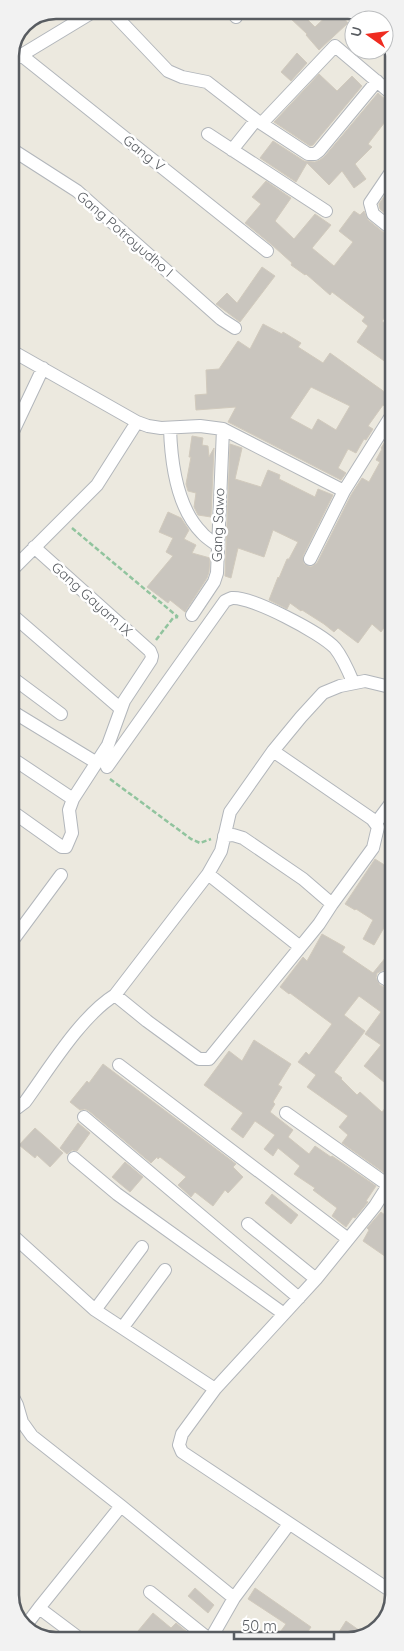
<svg xmlns="http://www.w3.org/2000/svg" width="404" height="1651" viewBox="0 0 404 1651" font-family="Quicksand,sans-serif">
  <style>
    .building { fill: #c9c5be; stroke: #d1cabd; fill-rule: evenodd }
    .lines { fill: none; stroke-linecap: round; stroke-linejoin: round }
    .minor-casing { stroke: #b2b6bb; stroke-width: 14 }
    .path { stroke: #91c49e; stroke-width: 2.5; stroke-dasharray: 5 2.5; stroke-linecap: butt }
    .minor { stroke: #fff; stroke-width: 12 }
    .labels { text-anchor: middle; dominant-baseline: central; stroke-width: 5; stroke-linejoin: round; paint-order: stroke }
    .street-label { font-size: 14px; fill: #585c61; stroke: #fff }
    .rim { fill: none; stroke: #585c61; stroke-width: 2.5 }
  </style>
  <rect width="100%" height="100%" fill="#ece9df"/>
  <path class="building" d="M 296,10 L 298,10 L 315,27 L 333,10 L 337,10 L 348,23 L 319,50 L 306,35 L 307,34 L 289,17 Z
    M 297,53 L 307,63 L 291,81 L 281,72 Z
    M 319,74 L 337,91 L 352,76 L 362,86 L 313,145 L 310,146 L 274,122 Z
    M 378,93 L 393,106 L 393,122 L 388,118 L 368,144 L 372,147 L 355,164 L 366,179 L 354,188 L 342,171 L 329,185 L 307,163 L 296,182 L 260,158 L 273,141 L 304,161 L 315,162 L 320,160 L 325,156 Z
    M 266,181 L 291,198 L 275,221 L 294,239 L 315,214 L 331,225 L 312,248 L 334,266 L 353,242 L 339,231 L 354,211 L 360,215 L 364,211 L 368,220 L 388,236 L 393,238 L 393,307 L 382,321 L 393,330 L 393,367 L 357,342 L 368,326 L 362,321 L 365,317 L 332,292 L 330,295 L 306,274 L 305,275 L 291,265 L 292,263 L 272,245 L 245,223 L 261,204 L 252,197 Z
    M 393,183 L 393,220 L 380,209 L 379,204 Z
    M 262,267 L 275,276 L 240,322 L 216,304 L 227,293 L 237,303 Z
    M 263,324 L 282,334 L 283,332 L 301,343 L 298,347 L 323,363 L 330,353 L 393,398 L 393,405 L 387,408 L 383,405 L 368,426 L 373,429 L 366,440 L 364,439 L 356,453 L 348,449 L 338,468 L 346,473 L 341,480 L 228,422 L 236,407 L 196,410 L 195,395 L 207,394 L 206,370 L 219,369 L 238,341 L 250,349 ZM 311,387 L 350,406 L 336,430 L 318,419 L 312,430 L 290,418 Z
    M 393,429 L 393,615 L 381,632 L 372,624 L 358,643 L 338,628 L 334,632 L 324,624 L 302,610 L 301,611 L 290,603 L 287,609 L 269,600 L 278,577 L 279,578 L 287,559 L 289,559 L 298,542 L 273,530 L 264,557 L 238,548 L 231,578 L 225,576 L 230,444 L 242,448 L 235,479 L 261,487 L 268,470 L 280,475 L 279,479 L 315,497 L 318,489 L 333,495 L 303,556 L 304,564 L 311,567 L 317,563 L 351,495 L 362,478 L 369,482 L 380,462 L 376,460 L 382,449 L 381,448 Z
    M 192,436 L 203,438 L 202,445 L 208,446 L 209,457 L 214,448 L 211,517 L 198,515 L 194,507 L 196,493 L 188,491 L 186,484 L 191,457 L 189,457 Z
    M 168,512 L 181,518 L 189,530 L 184,539 L 196,545 L 192,553 L 210,558 L 209,572 L 207,578 L 185,612 L 170,600 L 168,603 L 147,587 L 173,556 L 166,552 L 173,538 L 159,532 Z
    M 375,859 L 394,871 L 394,933 L 385,926 L 374,945 L 363,939 L 373,920 L 356,909 L 355,910 L 345,904 Z
    M 322,934 L 345,947 L 342,952 L 373,973 L 386,957 L 394,962 L 394,974 L 384,970 L 377,973 L 376,978 L 380,985 L 394,992 L 394,1090 L 364,1066 L 381,1045 L 365,1034 L 381,1012 L 359,996 L 344,1015 L 365,1031 L 334,1072 L 342,1078 L 341,1079 L 357,1095 L 360,1092 L 382,1112 L 394,1097 L 394,1168 L 390,1169 L 386,1174 L 342,1143 L 348,1135 L 339,1127 L 348,1116 L 307,1087 L 316,1075 L 298,1062 L 306,1052 L 309,1055 L 332,1024 L 290,993 L 289,994 L 280,987 L 303,957 L 307,961 Z
    M 254,1040 L 291,1064 L 278,1085 L 282,1087 L 273,1102 L 275,1104 L 270,1112 L 293,1130 L 288,1137 L 309,1154 L 315,1146 L 331,1157 L 332,1156 L 376,1186 L 366,1201 L 368,1202 L 355,1218 L 353,1217 L 346,1227 L 332,1216 L 337,1208 L 313,1190 L 315,1188 L 294,1174 L 300,1166 L 278,1148 L 273,1156 L 264,1149 L 275,1135 L 255,1121 L 243,1138 L 231,1129 L 243,1113 L 204,1085 L 229,1051 L 242,1061 Z
    M 103,1064 L 236,1164 L 233,1167 L 243,1177 L 228,1193 L 225,1190 L 213,1206 L 195,1192 L 191,1197 L 178,1185 L 186,1177 L 160,1157 L 158,1159 L 157,1157 L 151,1163 L 89,1111 L 85,1109 L 80,1110 L 70,1102 L 87,1081 L 89,1083 Z
    M 78,1123 L 90,1133 L 77,1151 L 72,1150 L 67,1154 L 60,1148 Z
    M 35,1128 L 63,1153 L 50,1167 L 37,1155 L 35,1158 L 19,1145 Z
    M 125,1162 L 143,1177 L 130,1192 L 112,1177 Z
    M 272,1194 L 298,1215 L 291,1224 L 265,1203 Z
    M 381,1212 L 394,1222 L 394,1253 L 389,1259 L 363,1241 L 369,1230 L 367,1228 Z
    M 195,1588 L 214,1605 L 208,1613 L 188,1596 Z
    M 255,1588 L 311,1627 L 302,1640 L 286,1640 L 278,1635 L 286,1624 L 248,1599 Z
    M 153,1613 L 171,1628 L 176,1623 L 192,1636 L 188,1640 L 149,1640 L 138,1631 Z
    M 346,1621 L 363,1633 L 359,1639 L 351,1640 L 339,1632 Z
    M 245,1628 L 264,1640 L 237,1640 Z"/>
  <g class="lines">
    <defs>
      <path id="minor" d="M 110,10 L 168,71 L 182,77 L 207,82 L 256,120 L 308,154 L 315,154 L 319,151 L 377,81
        M 231,10 L 236,17
        M 21,55 L 267,251
        M 10,62 L 96,10
        M 262,123 L 335,46 L 393,95
        M 208,134 L 326,211
        M 10,148 L 77,191 L 221,319 L 235,328
        M 232,150 L 256,120
        M 393,169 L 370,203 L 373,214 L 393,230
        M 10,350 L 137,422 L 148,426 L 161,428 L 200,426 L 223,429 L 344,491
        M 170,428 C 171,461 177,508 202,533 C 206,538 212,541 217,545
        M 10,438 L 43,368
        M 310,559 L 344,491 L 393,413
        M 10,572 L 97,485 L 137,422
        M 10,613 L 121,709
        M 192,615 L 214,582 L 217,573 L 223,429
        M 10,676 L 61,714
        M 10,710 L 97,763
        M 273,751 L 372,819 L 378,827 L 373,848 L 332,904
        M 10,757 L 73,799
        M 107,767 L 225,601 C 227,600 229,599 232,598 C 251,596 321,633 335,648 C 343,658 348,670 353,682
        M 10,810 L 62,847 L 66,847 L 72,833 L 69,810 L 73,799 L 108,745 L 124,701 L 151,660 L 152,656 L 150,651 L 34,547
        M 376,823 L 394,799
        M 208,874 L 299,946
        M 10,944 L 61,875
        M 384,978 L 394,984
        M 115,995 L 147,1021 L 199,1059 L 209,1059 L 319,924 L 332,904 L 303,879 L 243,838 L 233,835 L 224,836
        M 119,1065 L 348,1239
        M 11,1108 L 17,1108 L 25,1102 C 49,1069 81,1016 115,995 L 208,874 L 221,851 L 230,812 L 273,751 L 301,717 L 323,693 L 340,686 L 365,681 L 394,688
        M 286,1113 L 388,1185
        M 84,1117 L 299,1298
        M 74,1158 L 117,1194 L 284,1314
        M 394,1176 L 375,1206 L 316,1279 L 215,1389 L 182,1434 L 179,1445 L 182,1452 L 394,1593
        M 248,1224 L 316,1279
        M 11,1234 L 95,1310 L 215,1389
        M 95,1310 L 142,1247
        M 123,1327 L 165,1270
        M 11,1393 L 17,1405 L 22,1422 L 32,1436 L 121,1506 L 234,1598
        M 150,1592 L 210,1640
        M 39,1608 L 83,1641
        M 24,1628 L 39,1608 L 121,1506
        M 210,1640 L 234,1598 L 289,1524"/>
    </defs>
    <use href="#minor" class="minor-casing"/>
    <path class="path" d="M 72,528 L 178,617
      M 156,640 L 173,618 L 178,617
      M 110,779 L 191,839 L 200,843 L 211,839"/>
    <use href="#minor" class="minor"/>
  </g>
  <g class="labels">
    <g class="street-label">
      <text transform="translate(144 153) rotate(39)">Gang V</text>
      <text transform="translate(125 234) rotate(41)">Gang Potroyudho I</text>
      <text transform="translate(218 525) rotate(-88)">Gang Sawo</text>
      <text transform="translate(92 599) rotate(42)">Gang Gayam IX</text>
    </g>
  </g>
  <path d="M0 0H404V1651H0ZM56 19H348A37 37 0 0 1 385 56V1595A37 37 0 0 1 348 1632H56A37 37 0 0 1 19 1595V56A37 37 0 0 1 56 19Z" fill="#f2f2f2" fill-rule="evenodd"/>
  <path class="rim" d="M56 19H348A37 37 0 0 1 385 56V1595A37 37 0 0 1 348 1632H56A37 37 0 0 1 19 1595V56A37 37 0 0 1 56 19Z"/>
  <g transform="translate(369 35) rotate(284)"><circle r="24" fill="#ffffff" stroke="#bcbec0"/>
  <path d="M0-4L9 19L0 12L-9 19Z" fill="#ef2c21"/>
  <text y="-8" font-size="14" font-weight="bold" text-anchor="middle" fill="#585c61">U</text>
  </g>
  <path d="M234 1631v8h100v-8" fill="none" stroke="#585c61" stroke-width="2.5"/>
  <text x="242" y="1631" font-size="15" fill="#585c61" stroke="#ffffff" stroke-width="4" paint-order="stroke">50 m</text>
</svg>
